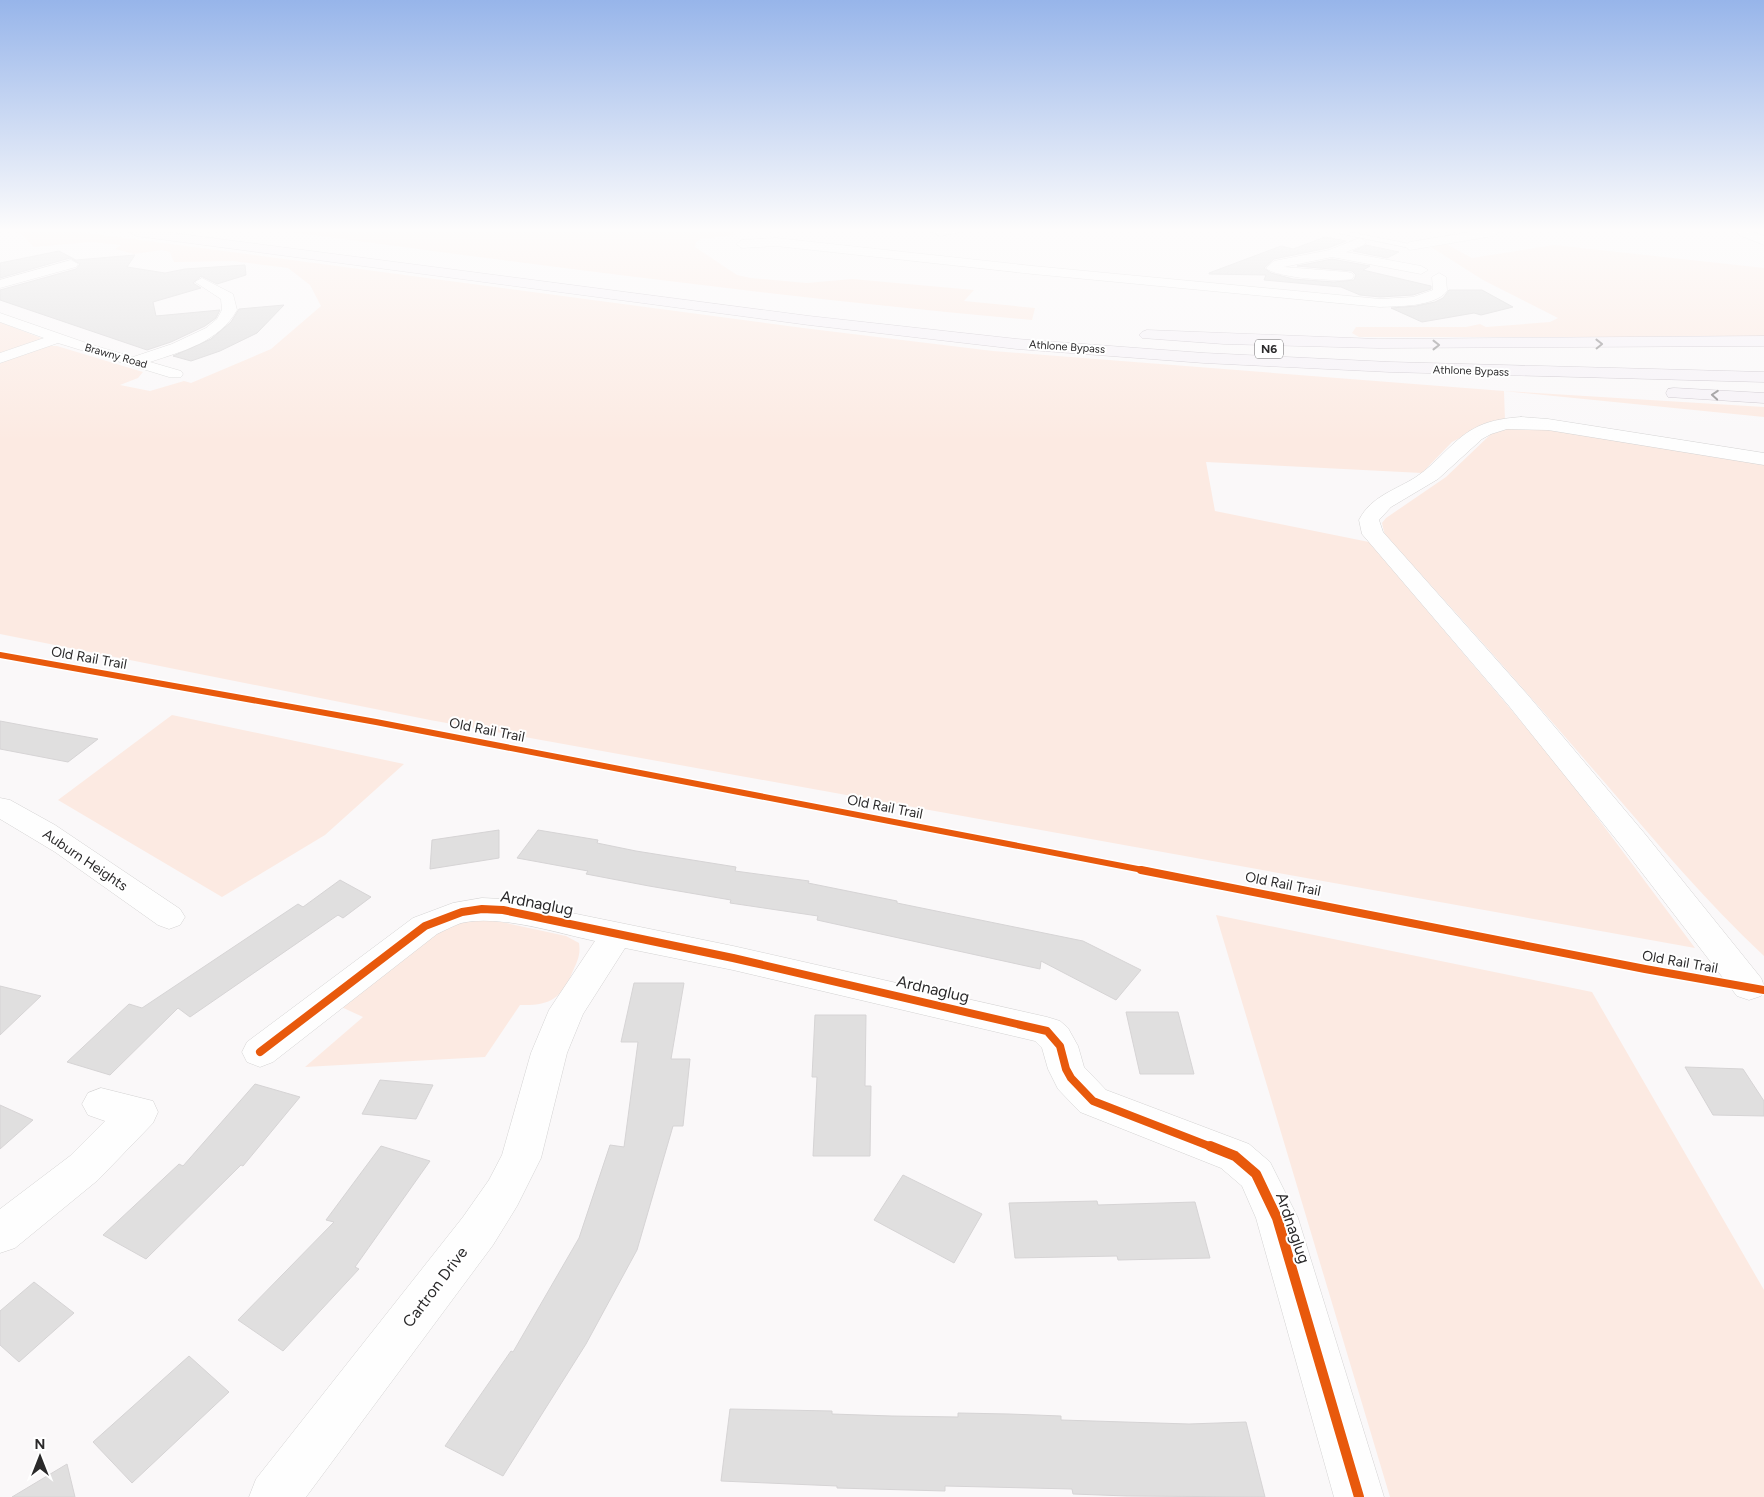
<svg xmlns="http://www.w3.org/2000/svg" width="1764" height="1497" viewBox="0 0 1764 1497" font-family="Figtree,sans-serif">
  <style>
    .green { fill: #fceae2 }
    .building { fill: #e0dfdf; stroke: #d6d4d5 }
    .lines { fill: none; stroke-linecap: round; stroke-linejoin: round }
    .service-casing { stroke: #d4d3d3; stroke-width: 1 }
    .minor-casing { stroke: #d4d3d3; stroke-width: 1 }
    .secondary-casing { stroke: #d4d3d3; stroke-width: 1 }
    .trunk-casing { stroke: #c9c3ca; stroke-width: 1 }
    .service { fill: #fefefe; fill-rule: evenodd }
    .minor { fill: #fefefe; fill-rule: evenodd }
    .secondary { fill: #fefefe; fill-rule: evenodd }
    .trunk { fill: #f6f2f7; fill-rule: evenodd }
    .cycleway-far2-casing { stroke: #fff; stroke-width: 9 }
    .cycleway-far1-casing { stroke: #fff; stroke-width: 11 }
    .cycleway-casing { stroke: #fff; stroke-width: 13 }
    .cycleway-far2 { stroke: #e8590c; stroke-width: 6 }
    .cycleway-far1 { stroke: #e8590c; stroke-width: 8 }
    .cycleway { stroke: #e8590c; stroke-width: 10 }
    .oneway { stroke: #908e90 }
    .labels { text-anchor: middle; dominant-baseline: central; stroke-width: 4; stroke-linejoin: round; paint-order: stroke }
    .far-street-label { font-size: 11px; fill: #2a292a; stroke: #fff }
    .shield { fill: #fff; stroke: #6a696a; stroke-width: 1 }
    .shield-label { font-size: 12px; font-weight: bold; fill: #2a292a }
    .street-label { font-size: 14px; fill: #2a292a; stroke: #fff }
    .near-street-label { font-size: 16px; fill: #2a292a; stroke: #fff }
  </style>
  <rect width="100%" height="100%" fill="#faf8f9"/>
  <path class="green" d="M 15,232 L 80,232 L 803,328 L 993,351 L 1504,391 L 1764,407 L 1764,417 L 1504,391 L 1505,421 L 1475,430 L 1452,442 L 1422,473 L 1206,462 L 1215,511 L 1369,542 L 1558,765 L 1695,948 L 430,720 L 0,634 L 0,363 L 47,346 L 57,346 L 143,372 L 138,378 L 120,385 L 150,391 L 184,381 L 191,383 L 271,349 L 321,306 L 310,285 L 288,268 L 233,261 L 174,262 L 170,252 L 162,250 L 134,254 L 115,249 L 121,245 L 91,242 L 34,247 L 20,233 Z
    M 290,232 L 732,232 L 735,235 L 701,239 L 696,242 L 695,247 L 737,275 L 751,278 L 807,283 L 852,279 L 974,290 L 964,301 L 1035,308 L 1032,320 C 784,298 537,265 290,232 Z
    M 1446,244 L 1472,258 L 1554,245 L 1764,268 L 1764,337 L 1359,337 L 1352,333 L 1356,327 L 1466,327 L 1480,324 L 1486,327 L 1550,322 L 1558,318 L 1483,280 L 1431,247 Z
    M 0,322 L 41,338 L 41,339 L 0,354 Z
    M 1540,428 L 1764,462 L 1764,956 C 1707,903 1657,843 1606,784 C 1533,700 1461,616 1385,536 L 1382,523 L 1386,518 L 1446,477 L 1491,434 L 1505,429 Z
    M 172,715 L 404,764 L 325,835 L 222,897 L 58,800 Z
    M 1216,915 L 1592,992 L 1764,1290 L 1764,1497 L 1390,1497 Z
    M 483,918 L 566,936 L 579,943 C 581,955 577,962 572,973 C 561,999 549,1006 520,1005 L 485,1057 L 305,1067 L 363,1017 L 337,1005 L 437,934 L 456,924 Z"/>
  <path class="building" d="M 1325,237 L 1346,241 L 1328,248 L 1274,259 L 1264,268 L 1271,273 L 1293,279 L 1334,282 L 1354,280 L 1356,275 L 1352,271 L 1297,266 L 1332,259 L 1370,266 L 1363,270 L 1431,286 L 1431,289 L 1413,295 L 1380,297 L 1360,295 L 1341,287 L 1264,280 L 1266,275 L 1209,274 L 1209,273 L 1281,246 L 1293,249 Z
    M 1366,245 L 1399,252 L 1387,258 L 1353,251 Z
    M 59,251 L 76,260 L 135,255 L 127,267 L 165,273 L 185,269 L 245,265 L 246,275 L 217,284 L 201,276 L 193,283 L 201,288 L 153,302 L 156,316 L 220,310 L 216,318 L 205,326 L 171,342 L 147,350 L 0,300 L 0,290 L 76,269 L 80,264 L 70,258 L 0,278 L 0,263 Z
    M 1449,290 L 1482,290 L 1513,307 L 1481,315 L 1474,313 L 1422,322 L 1391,308 L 1416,306 L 1435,302 L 1443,298 Z
    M 284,305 L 257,333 L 220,351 L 191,361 L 173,356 L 211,339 L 231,322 L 239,309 Z
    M 0,721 L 48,730 L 98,739 L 68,762 L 0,749 Z
    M 499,830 L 499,858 L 430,869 L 432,840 Z
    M 538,830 L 598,840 L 597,843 L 636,851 L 736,867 L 735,871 L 809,881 L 808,883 L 897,901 L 897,903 L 1083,941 L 1141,970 L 1116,1000 L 1041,961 L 1040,969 L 817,920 L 818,916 L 730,903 L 731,900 L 649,886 L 586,874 L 588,871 L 517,858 Z
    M 340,880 L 371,897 L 343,918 L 338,915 L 190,1017 L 178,1008 L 110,1075 L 67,1062 L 129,1004 L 142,1008 L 298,904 L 303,907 Z
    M 634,983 L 684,983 L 671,1059 L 690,1059 L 683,1126 L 673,1126 L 637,1250 L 586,1344 L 503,1476 L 445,1446 L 511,1351 L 513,1352 L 579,1238 L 610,1145 L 624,1147 L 638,1042 L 621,1042 Z
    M 0,986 L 41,996 L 0,1035 Z
    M 1126,1012 L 1178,1012 L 1194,1074 L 1140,1074 Z
    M 815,1015 L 866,1015 L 865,1086 L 871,1086 L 870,1156 L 813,1156 L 817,1077 L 812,1077 Z
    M 1685,1067 L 1743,1069 L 1764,1101 L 1764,1116 L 1713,1115 Z
    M 380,1080 L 433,1085 L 416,1119 L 362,1114 Z
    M 255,1084 L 300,1097 L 243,1166 L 241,1165 L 146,1259 L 103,1235 L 179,1164 L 183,1166 Z
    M 0,1105 L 33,1120 L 0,1149 Z
    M 381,1146 L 430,1161 L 355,1267 L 359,1269 L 283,1351 L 238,1320 L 334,1222 L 326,1220 Z
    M 903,1175 L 982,1214 L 954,1263 L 874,1220 Z
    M 1097,1201 L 1098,1205 L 1195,1202 L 1210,1258 L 1118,1260 L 1117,1256 L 1015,1258 L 1009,1203 Z
    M 34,1282 L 74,1313 L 19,1362 L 0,1345 L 0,1311 Z
    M 189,1356 L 229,1392 L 132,1483 L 93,1442 Z
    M 730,1409 L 832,1411 L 832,1414 L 892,1416 L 958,1417 L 958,1413 L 1009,1414 L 1061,1416 L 1061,1420 L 1189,1424 L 1246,1422 L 1265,1497 L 1127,1496 L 1073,1494 L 1072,1489 L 945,1486 L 945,1491 L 837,1488 L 837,1486 L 721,1481 Z
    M 67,1464 L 75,1497 L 12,1497 Z"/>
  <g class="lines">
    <defs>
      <path id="service" d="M 933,232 L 960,232 L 940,236 Z
        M 1333,232 L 1349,232 L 1410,244 L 1414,246 L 1410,248 Z"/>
      <path id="minor" d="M 1471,232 L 1499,232 L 1493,236 L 1410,250 L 1404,246 L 1410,242 Z
        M 776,238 L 1033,266 L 1380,299 L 1413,297 L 1433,290 L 1432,277 L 1439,273 L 1446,277 L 1447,291 C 1435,307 1398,306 1380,307 L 1033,274 L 776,246 L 742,248 L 736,244 L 742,240 Z
        M 1360,238 L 1366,242 L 1364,245 L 1346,252 L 1421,266 L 1428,270 L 1421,274 L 1332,257 L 1284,267 L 1347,272 L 1352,273 L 1354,276 L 1352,279 C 1338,282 1275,278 1266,268 L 1274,261 L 1329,250 Z
        M 71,260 L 78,264 L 76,267 L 0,288 L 0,280 Z
        M 202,278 L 233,294 L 237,310 C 219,342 183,351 150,362 L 181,371 L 183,374 L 181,377 L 169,377 L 58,343 L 0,363 L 0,353 L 44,338 L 0,322 L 0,313 L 92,345 L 133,357 L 172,344 L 206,328 L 217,319 L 222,310 L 221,299 L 195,282 Z
        M 1521,417 L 1548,419 L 1764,453 L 1764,465 L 1548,430 L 1507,429 L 1491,434 L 1482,439 L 1438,479 L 1391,507 L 1379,520 L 1383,532 L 1527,694 L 1645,834 L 1761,978 C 1764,984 1764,990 1761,996 L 1749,1000 L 1737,996 L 1623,848 L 1509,706 L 1362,534 L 1359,520 C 1371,496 1396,490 1416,477 C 1439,462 1454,437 1479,426 C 1492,420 1507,418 1521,417 Z
        M 0,798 L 10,800 L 55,825 L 180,909 L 185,917 L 180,925 L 169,929 L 158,925 L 55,852 L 0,819 Z
        M 482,898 L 503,899 L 733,946 L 1047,1017 L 1060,1021 L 1068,1028 L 1078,1046 L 1084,1067 L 1106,1090 L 1249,1144 L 1270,1162 L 1298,1218 L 1384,1497 L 1334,1497 L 1256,1218 L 1242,1186 L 1221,1168 L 1080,1112 L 1058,1089 L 1048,1069 L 1042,1048 L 1035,1041 L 733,970 L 625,948 L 583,1014 L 567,1053 L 541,1158 L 517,1206 L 493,1245 L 306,1497 L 249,1497 L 256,1479 L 463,1217 L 489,1180 L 502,1155 L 531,1053 L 549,1010 L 595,941 C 557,933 499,914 461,923 C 453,926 445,930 437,934 L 273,1062 L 260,1067 L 247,1062 L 242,1052 L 247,1042 L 413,918 L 453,903 Z
        M 101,1088 L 153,1101 L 158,1112 L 153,1123 L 98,1180 L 15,1248 L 0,1253 L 0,1209 L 70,1156 L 105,1121 L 88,1115 L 82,1104 L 88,1093 Z"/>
      <path id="secondary" d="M 1737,232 L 1753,232 L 1764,236 L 1764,245 L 1739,235 Z"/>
      <path id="trunk" d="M 130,232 L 165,232 L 809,316 L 1017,339 L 1204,353 L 1390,362 L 1764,372 L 1764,382 L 1390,372 L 1204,363 L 1017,349 L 809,325 L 136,236 Z
        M 1147,330 L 1378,339 L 1764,336 L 1764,346 L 1378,348 L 1224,344 L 1142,338 L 1139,335 L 1142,332 Z
        M 1674,388 L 1764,393 L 1764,403 L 1668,397 L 1666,393 L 1668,389 Z"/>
    </defs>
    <use href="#service" class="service-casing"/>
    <use href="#minor" class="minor-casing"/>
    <use href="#secondary" class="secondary-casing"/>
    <use href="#trunk" class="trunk-casing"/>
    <use href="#service" class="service"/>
    <use href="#minor" class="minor"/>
    <use href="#secondary" class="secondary"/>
    <use href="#trunk" class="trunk"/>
    <defs>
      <path id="cycleway-far2" d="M 0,655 L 376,722 L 1148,871"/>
      <path id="cycleway-far1" d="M 1141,870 L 1645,969 L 1764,990
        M 260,1052 L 425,926 L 462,912 L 482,909 L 503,910 L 733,958 L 1047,1031 L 1060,1046 L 1066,1069 L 1071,1078 L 1093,1101 L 1214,1148"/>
      <path id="cycleway" d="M 1210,1146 L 1235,1156 L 1256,1174 L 1277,1218 L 1359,1497"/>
    </defs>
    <use href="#cycleway-far2" class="cycleway-far2-casing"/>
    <use href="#cycleway-far1" class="cycleway-far1-casing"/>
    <use href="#cycleway" class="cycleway-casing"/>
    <use href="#cycleway-far2" class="cycleway-far2"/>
    <use href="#cycleway-far1" class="cycleway-far1"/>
    <use href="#cycleway" class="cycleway"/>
  </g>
  <defs><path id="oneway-chevron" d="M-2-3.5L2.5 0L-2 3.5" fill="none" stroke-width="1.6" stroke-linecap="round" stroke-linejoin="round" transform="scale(1.25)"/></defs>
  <g class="oneway">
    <use href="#oneway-chevron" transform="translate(1599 344) rotate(-1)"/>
    <use href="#oneway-chevron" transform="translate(1436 345)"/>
    <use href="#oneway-chevron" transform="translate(1715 395) rotate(-176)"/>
  </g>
  <linearGradient id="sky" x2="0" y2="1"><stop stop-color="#97b5ea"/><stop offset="0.52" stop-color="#fdfcfc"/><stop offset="1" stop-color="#fdfcfc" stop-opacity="0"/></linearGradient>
  <rect width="1764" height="442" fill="url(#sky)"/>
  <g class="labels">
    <g class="far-street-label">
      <text transform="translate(1067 347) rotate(4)">Athlone Bypass</text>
      <text transform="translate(116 356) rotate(16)">Brawny Road</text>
      <text transform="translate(1471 371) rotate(2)">Athlone Bypass</text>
    </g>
    <rect class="shield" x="1255" y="339.5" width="28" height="19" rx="4"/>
    <g class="shield-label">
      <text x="1269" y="349">N6</text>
    </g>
    <g class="street-label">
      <text transform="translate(89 658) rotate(10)">Old Rail Trail</text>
      <text transform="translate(487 730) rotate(11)">Old Rail Trail</text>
      <text transform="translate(885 807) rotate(11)">Old Rail Trail</text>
      <text transform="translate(85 860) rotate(34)">Auburn Heights</text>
      <text transform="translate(1283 884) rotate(11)">Old Rail Trail</text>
      <text transform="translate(1680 962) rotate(10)">Old Rail Trail</text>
    </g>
    <g class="near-street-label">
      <text transform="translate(537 903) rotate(11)">Ardnaglug</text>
      <text transform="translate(933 989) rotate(13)">Ardnaglug</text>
      <text transform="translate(1293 1228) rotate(71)">Ardnaglug</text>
      <text transform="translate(435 1287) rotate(-53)">Cartron Drive</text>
    </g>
  </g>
  <g transform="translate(40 1457)" stroke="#ffffff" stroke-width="4" paint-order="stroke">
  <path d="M0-4L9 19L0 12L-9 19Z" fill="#2a292a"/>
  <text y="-8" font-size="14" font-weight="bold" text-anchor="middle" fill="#2a292a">N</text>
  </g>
</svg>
